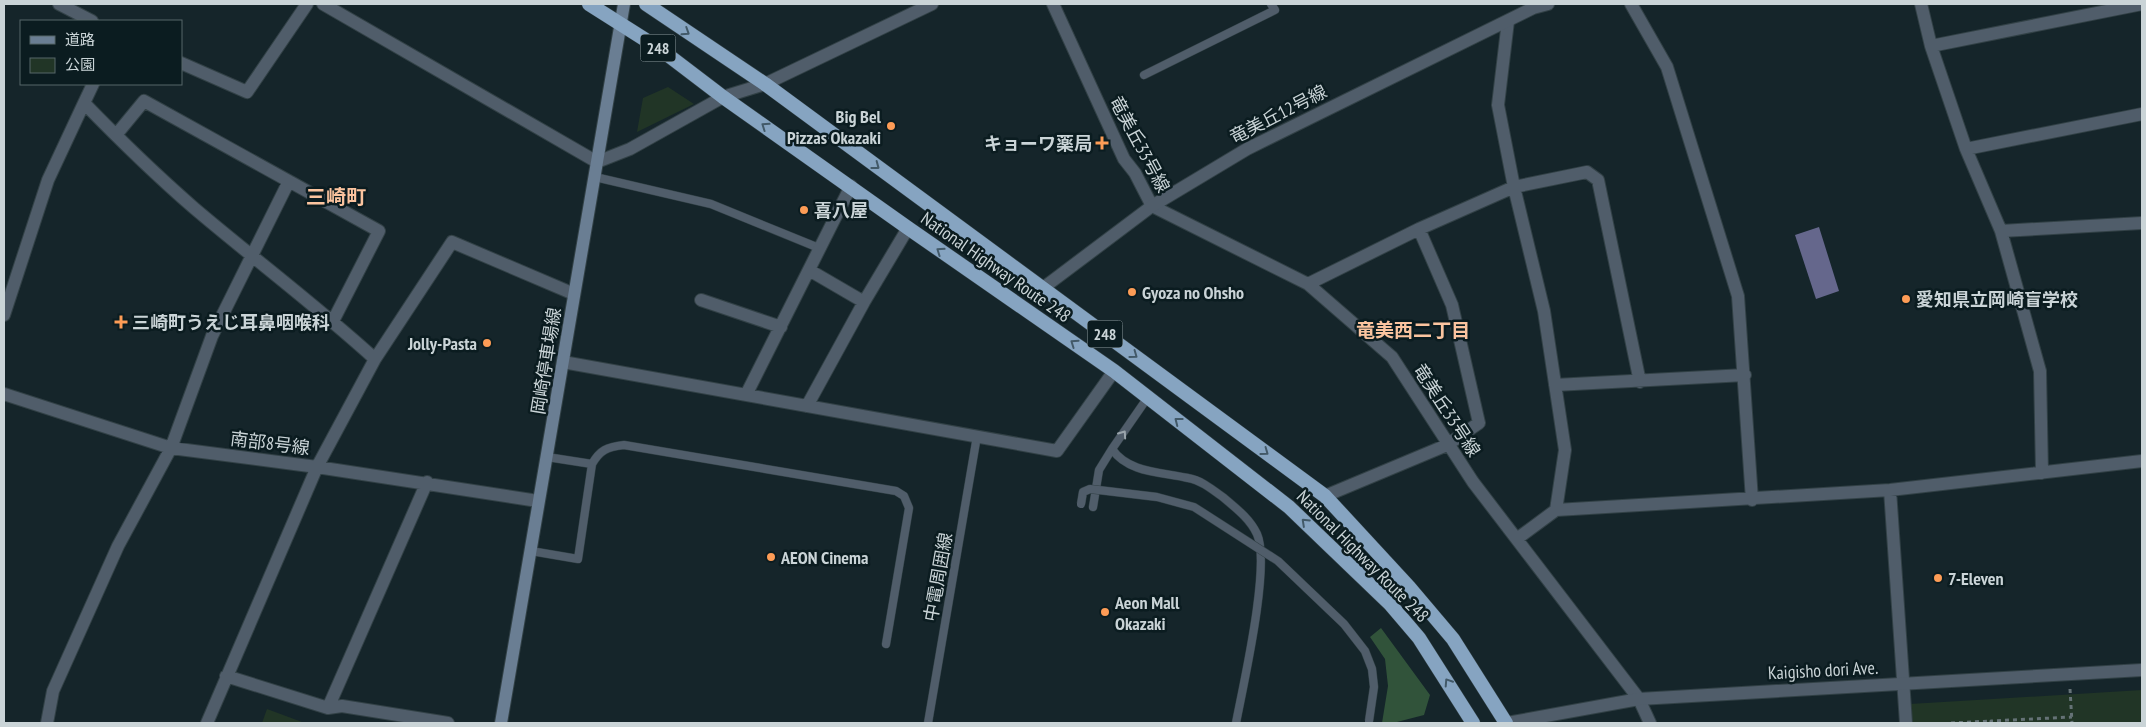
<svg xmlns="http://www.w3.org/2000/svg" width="2146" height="727" viewBox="0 0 2146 727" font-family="'PT Sans Narrow','Noto Sans JP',sans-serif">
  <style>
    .green { fill: #213526 }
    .forest { fill: #31533a }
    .water { fill: #65678c }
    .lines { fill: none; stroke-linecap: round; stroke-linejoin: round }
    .service-casing { stroke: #324146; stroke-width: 9 }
    .minor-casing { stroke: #324146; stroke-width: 14 }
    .tertiary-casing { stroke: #324146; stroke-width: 14 }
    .secondary-casing { stroke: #324146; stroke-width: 14 }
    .trunk-casing { stroke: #324146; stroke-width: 15 }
    .path { stroke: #657276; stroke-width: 3; stroke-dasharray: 4 4; stroke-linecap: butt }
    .service { stroke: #505d6a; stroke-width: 8 }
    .minor { stroke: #505d6a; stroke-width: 12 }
    .tertiary { stroke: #505d6a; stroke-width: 12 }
    .secondary { stroke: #6a7e93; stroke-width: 12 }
    .trunk { stroke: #86a4c1; stroke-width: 14 }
    .service-bridge-casing { stroke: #324146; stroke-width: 9; stroke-linecap: butt }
    .service-bridge { stroke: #505d6a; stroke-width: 8 }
    .oneway { stroke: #425968 }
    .oneway2 { stroke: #99a4ab }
    .poi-dot { fill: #fd9c56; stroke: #0b1c20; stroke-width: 2 }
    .labels { text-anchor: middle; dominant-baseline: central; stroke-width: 5; stroke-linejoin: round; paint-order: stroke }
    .shield { fill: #0b1c20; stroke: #919da0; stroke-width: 1 }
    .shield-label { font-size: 16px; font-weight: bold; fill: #cad4d7 }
    .street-label { font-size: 18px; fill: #cad4d7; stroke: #0b1c20 }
    .poi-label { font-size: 18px; font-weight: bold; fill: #cad4d7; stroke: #0b1c20; text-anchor: start }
    .neighbourhood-label { font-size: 19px; font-weight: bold; fill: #fbc49f; stroke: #0b1c20 }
    .quarter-label { font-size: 20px; font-weight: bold; fill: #fbc49f; stroke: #0b1c20 }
  </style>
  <rect width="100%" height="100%" fill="#15252a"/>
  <path class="green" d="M 668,87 L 694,104 L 637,132 L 643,98 Z
    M 2142,690 L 2142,723 L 1912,723 L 1910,704 Z
    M 267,709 L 302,722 L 301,723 L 262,723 Z"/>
  <path class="forest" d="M 1381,628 L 1430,695 L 1424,715 L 1393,723 L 1382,723 L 1388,686 L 1385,659 L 1370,637 Z"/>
  <path class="water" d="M 1819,227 L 1839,291 L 1816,299 L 1795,235 Z"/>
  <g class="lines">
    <defs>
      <path id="service" d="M 1144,75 L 1275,10 L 1271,4
        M 595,177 L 711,204 L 819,248
        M 1148,397 L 1112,449 C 1128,473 1162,472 1188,478 C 1201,480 1213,490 1224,498 C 1237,509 1250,519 1257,534 C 1271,565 1243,686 1236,723
        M 547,457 L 592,464 C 600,450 607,447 624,445 L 896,491 L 904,496 L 909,508 L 886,644
        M 1093,507 L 1099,470 L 1112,449
        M 531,551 L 578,559 L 592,464
        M 928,723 L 977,436"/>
      <path id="minor" d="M 59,4 L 92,21
        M 323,4 L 597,162 L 630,149 L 723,97
        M 1053,4 L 1124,159 L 1135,173 L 1152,206 L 1308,284 L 1392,357 L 1473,482 L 1639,699 L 1650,723
        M 1631,4 L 1667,67 L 1738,296 L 1752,500
        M 1921,4 L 1931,46 L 1966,149 L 2001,231 L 2040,371 L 2042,473
        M 1508,21 L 1498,105 L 1514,187 L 1544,311 L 1565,450 L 1556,510 L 1518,538
        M 1931,46 L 2142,4
        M 181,63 L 247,92 L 307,4
        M 93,84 L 84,103 C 119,139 156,175 194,208 C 254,259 317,306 375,359 L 317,467 L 207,723
        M 116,135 L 144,101 L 379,231 L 333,321
        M 1966,149 L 2142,114
        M 2001,231 L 2142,223
        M 809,270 L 864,302
        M 1308,284 L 1419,229 L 1514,187 L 1587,172 L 1598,180 L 1640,382
        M 701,300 L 781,327
        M 4,315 L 48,180 L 84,103
        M 375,359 L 452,242 L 574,294
        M 563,362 L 1057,451 L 1114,371
        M 1555,385 L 1745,375
        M 4,394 L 171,448 L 317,467 L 538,501
        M 746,395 L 851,186
        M 807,406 L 864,302 L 908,228
        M 427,482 L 328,708 L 342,706 L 448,723
        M 1890,490 L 1906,723
        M 1325,496 L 1447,445 L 1479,423 L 1452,305 L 1419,229
        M 1556,510 L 1890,490 L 2142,461
        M 226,676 L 328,708
        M 47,723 L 53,691 L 118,546 L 171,448 L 212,336 L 289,181"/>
      <path id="tertiary" d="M 723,97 L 765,84 L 932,4
        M 1043,288 L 1152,206 L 1247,149 L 1533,8 L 1548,4
        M 1507,723 L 1639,699 L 2142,670"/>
      <path id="secondary" d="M 501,723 L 624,4"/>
      <path id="trunk" d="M 589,4 L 660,49 L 723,97 L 908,228 L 1114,371 L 1289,507 L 1390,604 L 1419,638 L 1473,723
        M 646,4 L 765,84 L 1325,496 L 1409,587 L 1453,639 L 1506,723"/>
    </defs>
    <use href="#service" class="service-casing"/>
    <use href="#minor" class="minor-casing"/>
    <use href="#tertiary" class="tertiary-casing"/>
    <use href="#secondary" class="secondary-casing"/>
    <use href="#trunk" class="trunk-casing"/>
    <path class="path" d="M 2070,689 L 2072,723
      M 1951,723 L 1991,721
      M 1991,723 L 1991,721 L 2072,717"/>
    <use href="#service" class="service"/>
    <use href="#minor" class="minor"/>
    <use href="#tertiary" class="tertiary"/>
    <use href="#secondary" class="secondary"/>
    <use href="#trunk" class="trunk"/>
    <defs>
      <path id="service-bridge" d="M 1081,504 L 1083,492 L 1090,489 L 1157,497 L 1194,507 L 1278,561 L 1344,624 L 1365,651 L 1372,669 L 1374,687 L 1369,721"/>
    </defs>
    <use href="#service-bridge" class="service-bridge-casing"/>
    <use href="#service-bridge" class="service-bridge"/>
  </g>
  <defs><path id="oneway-chevron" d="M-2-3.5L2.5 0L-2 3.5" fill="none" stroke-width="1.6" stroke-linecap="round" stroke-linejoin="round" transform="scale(1.25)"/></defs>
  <g class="oneway">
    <use href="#oneway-chevron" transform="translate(686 32) rotate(33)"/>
    <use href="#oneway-chevron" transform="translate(765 126) rotate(-145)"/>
    <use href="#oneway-chevron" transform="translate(876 166) rotate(37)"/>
    <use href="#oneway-chevron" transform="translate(940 251) rotate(-145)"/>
    <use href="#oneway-chevron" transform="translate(1074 343) rotate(-145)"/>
    <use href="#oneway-chevron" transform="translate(1134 355) rotate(36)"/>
    <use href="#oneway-chevron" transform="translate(1178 421) rotate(-142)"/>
    <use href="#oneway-chevron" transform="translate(1265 452) rotate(36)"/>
    <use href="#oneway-chevron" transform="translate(1305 522) rotate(-137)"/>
    <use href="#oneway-chevron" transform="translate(1448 682) rotate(-123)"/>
  </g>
  <use class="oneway2" href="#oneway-chevron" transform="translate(1123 434) rotate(-55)"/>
  <g class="poi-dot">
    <circle cx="891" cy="126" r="5"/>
    <path d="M1099.5 135.5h5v5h5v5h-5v5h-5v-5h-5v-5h5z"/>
    <circle cx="804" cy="210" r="5"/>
    <circle cx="1132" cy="292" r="5"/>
    <circle cx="1906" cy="299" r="5"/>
    <path d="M118.5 314.5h5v5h5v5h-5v5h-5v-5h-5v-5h5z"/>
    <circle cx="487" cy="343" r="5"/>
    <circle cx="771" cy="557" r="5"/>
    <circle cx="1938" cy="578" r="5"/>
    <circle cx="1105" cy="612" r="5"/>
  </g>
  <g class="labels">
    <g class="shield">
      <rect x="640.5" y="34.5" width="35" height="27" rx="4"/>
      <rect x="1087.5" y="320.5" width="35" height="27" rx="4"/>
    </g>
    <g class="shield-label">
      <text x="658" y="48">248</text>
      <text x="1105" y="334">248</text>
    </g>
    <g class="street-label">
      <text transform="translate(1278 114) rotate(-27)">竜美丘12号線</text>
      <text transform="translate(1140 144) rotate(62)">竜美丘33号線</text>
      <text transform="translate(996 267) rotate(35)">National Highway Route 248</text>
      <text transform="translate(546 361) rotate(-81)">岡崎停車場線</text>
      <text transform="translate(1447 410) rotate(57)">竜美丘33号線</text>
      <text transform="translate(270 443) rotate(7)">南部8号線</text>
      <text transform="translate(1363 556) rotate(45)">National Highway Route 248</text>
      <text transform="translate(938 577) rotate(-80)">中電周囲線</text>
      <text transform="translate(1823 670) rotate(-3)">Kaigisho dori Ave.</text>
    </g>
    <g class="poi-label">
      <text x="881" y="116" text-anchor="end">Big Bel<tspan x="881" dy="21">Pizzas Okazaki</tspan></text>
      <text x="1092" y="143" text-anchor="end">キョーワ薬局</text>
      <text x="814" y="210">喜八屋</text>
      <text x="1142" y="292">Gyoza no Ohsho</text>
      <text x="1916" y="299">愛知県立岡崎盲学校</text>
      <text x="132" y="322">三崎町うえじ耳鼻咽喉科</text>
      <text x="477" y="343" text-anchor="end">Jolly-Pasta</text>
      <text x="781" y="557">AEON Cinema</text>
      <text x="1948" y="578">7-Eleven</text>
      <text x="1115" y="602">Aeon Mall<tspan x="1115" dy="21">Okazaki</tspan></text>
    </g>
    <g class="neighbourhood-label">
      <text x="1413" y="330">竜美西二丁目</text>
    </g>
    <g class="quarter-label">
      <text x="336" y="197">三崎町</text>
    </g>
  </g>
  <rect width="2146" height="727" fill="none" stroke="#cad4d7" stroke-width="10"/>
  <rect x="20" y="20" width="162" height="65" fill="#0b1c20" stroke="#576669"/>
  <rect x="30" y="36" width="25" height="8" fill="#6a7e93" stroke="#576669"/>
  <text x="65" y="45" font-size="15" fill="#cad4d7">道路</text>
  <rect x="30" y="58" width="25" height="15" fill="#213526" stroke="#576669"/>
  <text x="65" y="70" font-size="15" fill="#cad4d7">公園</text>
</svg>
